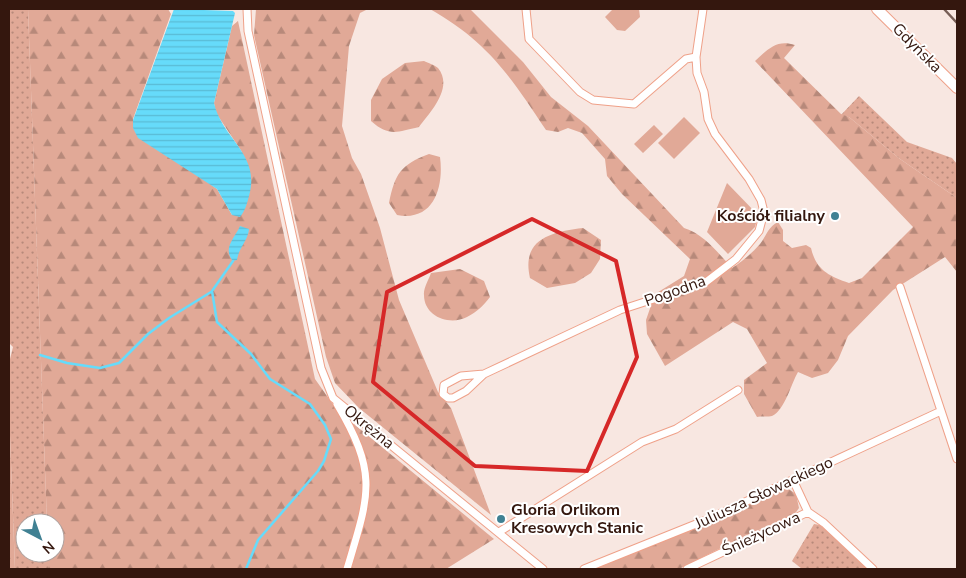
<svg xmlns="http://www.w3.org/2000/svg" width="966" height="578" viewBox="0 0 966 578" font-family="'Nunito Sans',sans-serif">
  <style>
    .grass { fill: url(#grass-dots) }
    .forest { fill: url(#forest-firs) }
    .park { fill: #e1a997 }
    .water { fill: url(#water-rules) }
    .lines { fill: none; stroke-linecap: round; stroke-linejoin: round }
    .stream { stroke: #66dbfa; stroke-width: 2.5 }
    .minor-casing { stroke: #efa189; stroke-width: 9 }
    .secondary-casing { stroke: #efa189; stroke-width: 12 }
    .minor { stroke: #fff; stroke-width: 7 }
    .secondary { stroke: #fff; stroke-width: 10 }
    .rail { stroke: #785f57; stroke-width: 2.5 }
    .marked { fill: none; stroke: #d62828; stroke-width: 4; stroke-linejoin: round }
    .poi-dot { fill: #408193; stroke: #fff; stroke-width: 2 }
    .labels { text-anchor: middle; dominant-baseline: central; stroke-width: 4; stroke-linejoin: round; paint-order: stroke }
    .street-label { font-size: 16px; fill: #34170e; stroke: #fff }
    .poi-label { font-size: 16px; font-weight: bold; fill: #34170e; stroke: #fff; text-anchor: end }
  </style>
  <defs>
    <pattern id="grass-dots" width="8" height="8" patternUnits="userSpaceOnUse" patternTransform="scale(1.25)"><rect width="8" height="8" fill="#e1a997"/><path d="M2 2h.1M6 6h.1" fill="none" stroke="#b7897a" stroke-width="1.8" stroke-linecap="round"/></pattern>
    <pattern id="forest-firs" width="22" height="20" patternUnits="userSpaceOnUse" patternTransform="scale(1.25)"><rect width="22" height="20" fill="#e1a997"/><path d="M5 1l3.5 6h-7zM16 11l3.5 6h-7z" fill="#b7897a"/></pattern>
    <pattern id="water-rules" width="6" height="5" patternUnits="userSpaceOnUse" patternTransform="scale(1.25)"><rect width="6" height="5" fill="#66dbfa"/><path d="M0 2.5h6" fill="none" stroke="#59bbd5"/></pattern>
  </defs>
  <rect width="100%" height="100%" fill="#f8e7e1"/>
  <path class="grass" d="M 9,9 L 28,9 L 47,523 L 25,523 L 25,553 L 49,553 L 49,569 L 15,569 L 9,409 L 9,363 L 13,347 L 9,343 Z
    M 859,96 L 907,142 L 952,158 L 957,164 L 957,198 L 900,159 L 849,117 L 841,115 Z
    M 814,524 L 820,525 L 852,552 L 867,569 L 802,569 L 792,561 Z"/>
  <path class="forest" d="M 28,9 L 168,9 L 171,14 L 133,119 L 133,128 L 217,189 L 232,215 L 242,152 L 216,113 L 214,103 L 232,26 L 238,21 L 315,379 L 332,403 L 355,425 L 494,539 L 446,569 L 49,569 L 49,553 L 55,553 L 55,523 L 47,523 Z
    M 256,9 L 368,9 L 360,13 L 349,46 L 342,126 L 352,158 L 361,174 L 380,228 L 399,300 L 438,392 L 451,408 L 491,515 L 359,408 L 335,383 L 326,357 L 254,35 Z
    M 430,9 L 470,9 L 523,62 L 551,97 L 588,126 L 684,228 C 704,234 718,253 732,268 C 743,261 752,253 760,244 C 767,235 768,227 778,222 L 783,230 L 783,241 L 792,248 L 806,245 L 811,248 C 816,270 829,276 849,283 L 862,278 L 913,227 L 755,61 C 768,49 777,39 795,45 L 784,58 L 841,114 L 849,117 L 900,159 L 957,198 L 957,272 L 945,257 L 893,290 L 848,336 L 838,360 L 828,373 L 812,378 L 798,372 C 791,384 785,410 772,416 C 769,417 761,416 757,417 L 744,394 L 744,380 L 767,363 L 747,329 L 733,322 L 665,366 L 647,334 L 646,320 L 655,294 L 684,276 L 690,259 L 622,194 L 607,176 L 605,159 L 582,133 L 568,128 L 558,132 L 546,130 C 510,76 488,42 430,9 Z
    M 424,61 C 428,63 435,65 438,68 C 454,88 430,112 419,127 C 397,132 389,137 371,121 L 371,100 L 382,79 L 405,63 Z
    M 429,154 L 440,157 C 444,187 434,222 397,215 L 389,203 C 395,174 400,165 429,154 Z
    M 583,228 L 601,240 L 600,259 L 591,273 L 575,283 L 547,288 L 530,278 C 521,239 551,232 583,228 Z
    M 460,269 L 484,281 L 490,297 C 483,306 477,312 467,317 C 450,326 424,317 424,295 C 423,289 429,279 431,273 Z
    M 9,409 L 15,569 L 9,569 Z
    M 787,488 L 796,494 L 799,508 L 794,515 L 747,535 L 679,569 L 595,569 Z"/>
  <path class="park" d="M 613,9 L 639,9 L 640,17 L 625,31 L 617,30 L 605,17 Z
    M 684,117 L 700,133 L 674,159 L 658,143 Z
    M 654,125 L 663,134 L 643,153 L 634,144 Z
    M 727,183 L 758,215 L 755,227 L 728,254 L 707,232 Z"/>
  <path class="water" d="M 174,9 L 233,11 L 235,13 L 214,103 C 222,139 261,154 249,196 C 247,204 245,211 240,217 L 232,215 L 217,189 L 138,138 L 133,128 L 133,120 Z
    M 240,226 L 249,229 C 248,241 239,247 237,260 L 233,261 C 222,248 235,238 240,226 Z"/>
  <g class="lines">
    <path class="stream" d="M 233,261 L 212,291 L 217,322 L 251,354 L 270,379 L 310,404 L 325,425 L 331,439 L 324,461 L 318,471 L 258,540 L 246,569
      M 40,355 L 67,363 L 100,368 L 119,363 L 148,334 L 169,318 L 211,292"/>
    <defs>
      <path id="minor" d="M 247,9 L 248,31 L 321,368 L 333,398 L 543,569
        M 526,9 L 529,39 L 580,92 L 593,100 L 634,104 L 686,59 L 696,57
        M 900,287 L 957,459
        M 484,374 L 466,391 L 453,398 L 448,398 L 443,394 L 444,385 L 461,376 L 484,374 L 620,310 L 706,282 L 736,259 L 759,231 L 764,212 L 761,200 L 749,179 L 715,134 L 708,119 L 704,92 L 697,73 L 696,57 L 703,9
        M 337,404 C 379,475 369,495 347,569
        M 793,480 L 808,512 L 824,523 L 873,569
        M 499,532 L 642,442 L 676,429 L 738,390
        M 584,569 L 706,520 L 941,411
        M 687,569 L 808,512"/>
      <path id="secondary" d="M 877,9 L 957,88"/>
    </defs>
    <use href="#minor" class="minor-casing"/>
    <use href="#secondary" class="secondary-casing"/>
    <use href="#minor" class="minor"/>
    <use href="#secondary" class="secondary"/>
    <path class="rail" d="M 944,9 L 957,23"/>
  </g>
  <path class="marked" d="M 532,219 L 616,261 L 637,357 L 587,471 L 475,466 L 373,382 L 387,292 Z"/>
  <g class="poi-dot">
    <circle cx="835" cy="216" r="5"/>
    <circle cx="501" cy="519" r="5"/>
  </g>
  <g class="labels">
    <g class="street-label">
      <text transform="translate(917 48) rotate(45)">Gdyńska</text>
      <text transform="translate(675 291) rotate(-20)">Pogodna</text>
      <text transform="translate(369 427) rotate(39)">Okrężna</text>
      <text transform="translate(764 493) rotate(-25)">Juliusza Słowackiego</text>
      <text transform="translate(761 534) rotate(-25)">Śnieżycowa</text>
    </g>
    <g class="poi-label">
      <text x="825" y="216">Kościół filialny</text>
      <text x="511" y="510" text-anchor="start">Gloria Orlikom<tspan x="511" dy="18">Kresowych Stanic</tspan></text>
    </g>
  </g>
  <rect width="966" height="578" fill="none" stroke="#34170e" stroke-width="20"/>
  <g transform="translate(40 538) rotate(139)"><circle r="24" fill="#ffffff" stroke="#aea29f"/>
  <path d="M0-4L9 19L0 12L-9 19Z" fill="#408193"/>
  <text y="-8" font-size="14" font-weight="bold" text-anchor="middle" fill="#34170e">N</text>
  </g>
</svg>
